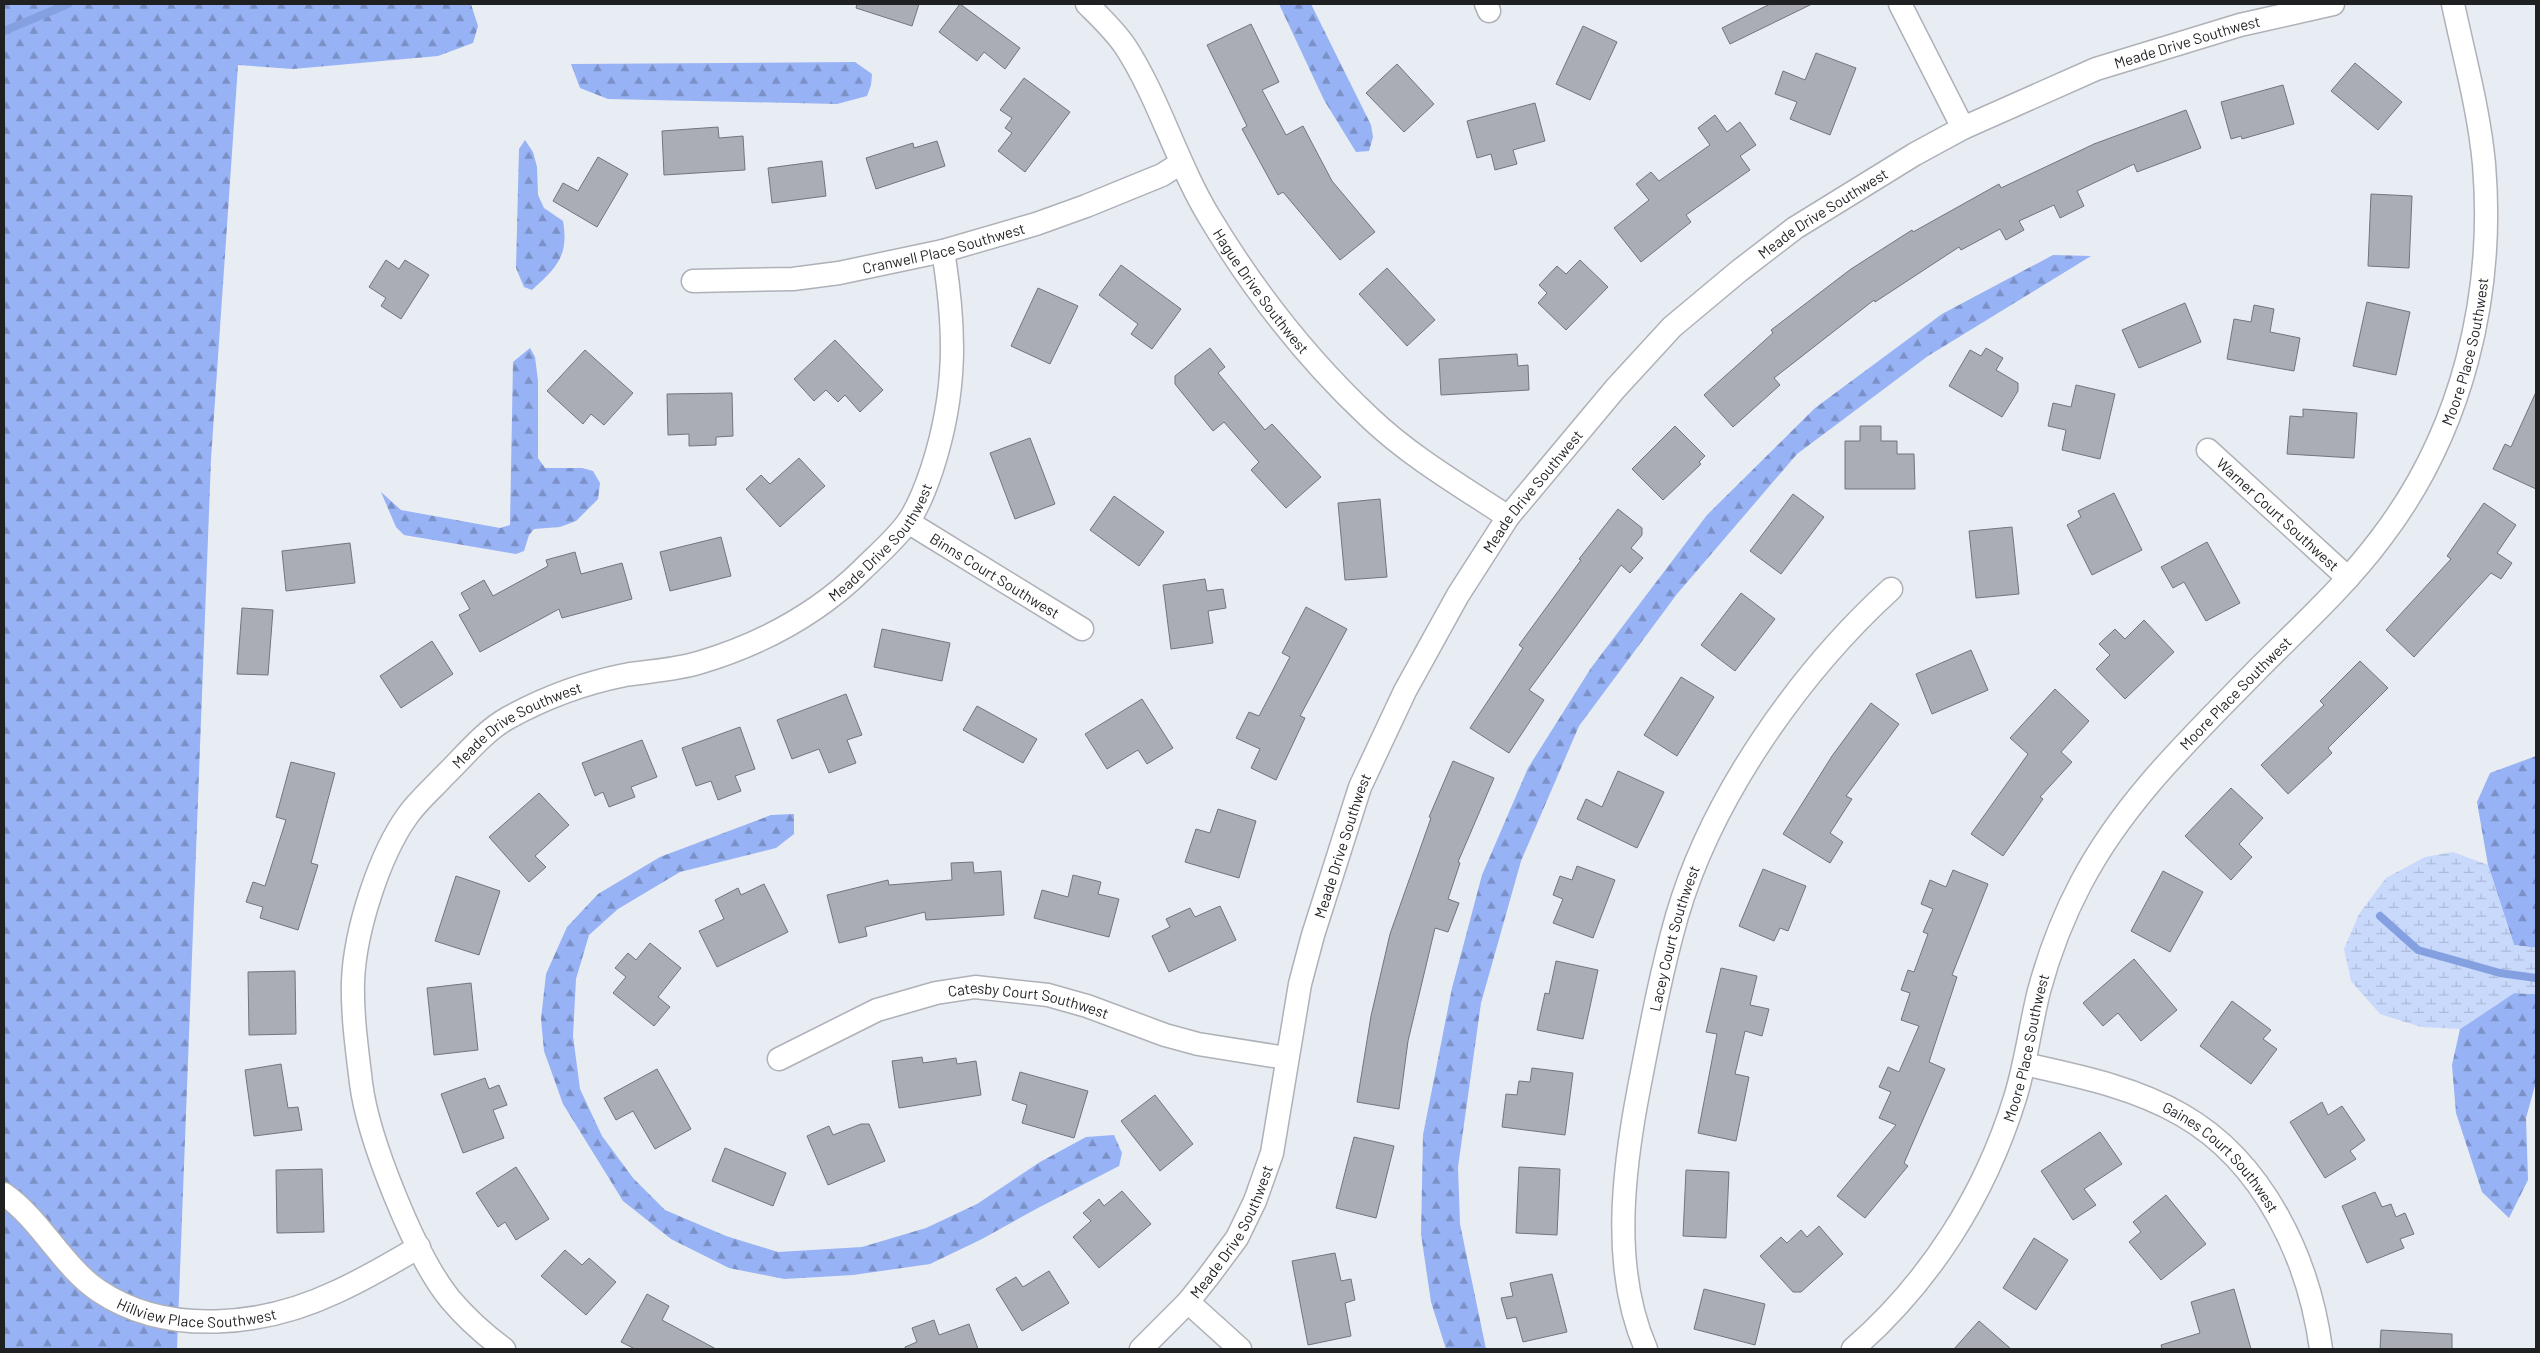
<svg xmlns="http://www.w3.org/2000/svg" width="2540" height="1353" viewBox="0 0 2540 1353" font-family="Barlow,sans-serif">
  <style>
    .forest { fill: url(#forest-firs) }
    .wetland { fill: url(#wetland-marsh) }
    .lines { fill: none; stroke-linecap: round; stroke-linejoin: round }
    .stream { stroke: #85a0e1; stroke-width: 8 }
    .building { fill: #aaadb4; stroke: #72757b }
    .minor-casing { stroke: #aeb1b8; stroke-width: 25 }
    .minor { stroke: #fff; stroke-width: 22 }
    .labels { text-anchor: middle; dominant-baseline: central; stroke-width: 4; stroke-linejoin: round; paint-order: stroke }
    .street-label { font-size: 15px; fill: #1f2022; stroke: #e8ecf3 }
  </style>
  <defs>
    <pattern id="forest-firs" width="22" height="20" patternUnits="userSpaceOnUse" patternTransform="scale(1.25)"><rect width="22" height="20" fill="#97b2f5"/><path d="M5 1l3.5 6h-7zM16 11l3.5 6h-7z" fill="#7b90c6"/></pattern>
    <pattern id="wetland-marsh" width="20" height="14" patternUnits="userSpaceOnUse" patternTransform="scale(1.25)"><rect width="20" height="14" fill="#c9d9fc"/><path d="M1 5h8M5 5V1M11 12h8M15 12V8" fill="none" stroke="#acbad8"/></pattern>
  </defs>
  <rect width="100%" height="100%" fill="#e8ecf3"/>
  <path class="forest" d="M 4,4 L 471,4 L 478,26 L 473,43 L 438,56 L 293,69 L 238,65 L 211,459 L 177,1349 L 4,1349 Z
    M 1279,4 L 1311,4 L 1371,125 L 1373,137 L 1369,151 L 1356,152 L 1324,100 Z
    M 855,62 L 872,74 L 871,85 L 867,96 L 837,104 L 608,99 L 580,88 L 571,64 Z
    M 525,140 L 533,152 L 537,167 L 538,195 L 544,208 L 563,221 C 569,256 557,267 532,290 L 524,287 L 516,268 L 519,149 Z
    M 2053,255 L 2091,256 L 1928,356 L 1797,454 L 1677,594 L 1579,726 L 1521,861 L 1481,1003 L 1458,1167 L 1460,1224 L 1486,1349 L 1446,1349 L 1431,1302 L 1421,1234 L 1423,1135 L 1452,988 L 1482,875 L 1528,768 L 1591,668 L 1707,515 L 1815,408 L 1942,314 Z
    M 530,348 L 535,357 L 538,381 L 538,458 L 545,468 L 582,468 L 593,471 L 600,483 L 598,499 L 576,521 L 560,527 L 534,529 L 529,535 L 524,551 L 516,554 L 404,535 L 396,527 L 381,492 L 401,510 L 500,528 L 510,525 L 513,362 Z
    M 2536,756 L 2536,948 L 2514,945 L 2488,865 L 2477,802 L 2490,773 Z
    M 794,814 L 794,834 L 776,848 L 680,872 L 618,909 L 589,935 L 576,979 L 573,1036 L 580,1089 L 602,1136 L 633,1178 L 665,1210 L 726,1236 L 778,1252 L 862,1247 L 926,1228 L 977,1204 L 1040,1162 L 1086,1137 L 1114,1135 L 1122,1153 L 1119,1166 L 1036,1209 L 982,1239 L 930,1264 L 853,1275 L 784,1279 L 729,1268 L 671,1239 L 623,1201 L 563,1104 L 544,1051 L 541,1019 L 546,974 L 567,927 L 598,894 L 660,857 L 771,815 Z
    M 2514,993 L 2536,994 L 2536,1082 L 2526,1118 L 2528,1180 L 2509,1218 L 2482,1192 L 2456,1113 L 2452,1065 L 2460,1029 Z"/>
  <path class="wetland" d="M 2453,852 L 2488,865 L 2514,945 L 2536,948 L 2536,994 L 2514,993 L 2460,1029 L 2421,1027 L 2380,1014 L 2351,981 L 2344,949 L 2359,914 L 2386,878 L 2425,857 Z"/>
  <g class="lines">
    <path class="stream" d="M 4,31 L 68,4
      M 2380,916 L 2418,950 L 2500,973 L 2536,978"/>
  </g>
  <path class="building" d="M 857,4 L 919,4 L 912,26 L 856,8 Z
    M 960,4 L 1020,48 L 1005,69 L 984,52 L 977,61 L 939,32 Z
    M 1770,4 L 1812,4 L 1730,44 L 1722,28 Z
    M 1251,24 L 1279,82 L 1262,90 L 1286,135 L 1303,126 L 1332,181 L 1375,232 L 1340,260 L 1283,192 L 1278,195 L 1242,129 L 1247,126 L 1207,45 Z
    M 1583,26 L 1617,42 L 1590,100 L 1556,84 Z
    M 1816,53 L 1856,68 L 1830,135 L 1790,119 L 1797,102 L 1775,94 L 1783,71 L 1805,80 Z
    M 2355,63 L 2402,102 L 2378,130 L 2331,91 Z
    M 1397,64 L 1434,104 L 1404,132 L 1366,93 Z
    M 1024,78 L 1070,112 L 1025,172 L 998,151 L 1012,133 L 1005,128 L 1012,118 L 1000,110 Z
    M 2283,85 L 2294,124 L 2242,139 L 2241,136 L 2231,139 L 2221,102 Z
    M 1535,103 L 1545,141 L 1513,150 L 1517,164 L 1495,170 L 1491,154 L 1477,158 L 1467,121 Z
    M 2186,110 L 2201,148 L 2137,172 L 2134,164 L 2077,191 L 2084,206 L 2060,218 L 2054,205 L 2019,221 L 2024,230 L 2006,240 L 2000,229 L 1961,250 L 1959,247 L 1875,302 L 1874,300 L 1774,378 L 1780,385 L 1733,427 L 1704,395 L 1773,333 L 1771,330 L 1851,269 L 1912,230 L 1913,232 L 1999,184 L 2001,188 L 2094,144 Z
    M 1715,115 L 1727,132 L 1740,122 L 1756,145 L 1740,156 L 1750,170 L 1686,215 L 1691,222 L 1641,262 L 1614,228 L 1649,200 L 1636,184 L 1651,172 L 1659,181 L 1710,145 L 1698,128 Z
    M 718,127 L 719,138 L 743,136 L 745,170 L 664,175 L 662,131 Z
    M 937,141 L 945,166 L 876,189 L 866,158 L 913,143 L 914,148 Z
    M 598,157 L 628,174 L 597,227 L 553,201 L 563,183 L 578,191 Z
    M 822,161 L 826,196 L 772,203 L 768,168 Z
    M 2371,194 L 2412,196 L 2409,268 L 2368,266 Z
    M 386,260 L 399,269 L 405,260 L 429,275 L 401,319 L 381,306 L 386,298 L 369,287 Z
    M 1580,260 L 1608,287 L 1566,330 L 1538,303 L 1547,293 L 1539,285 L 1557,266 L 1566,274 Z
    M 1121,265 L 1181,309 L 1152,349 L 1131,334 L 1138,324 L 1099,295 Z
    M 1387,268 L 1435,320 L 1407,346 L 1359,294 Z
    M 1038,288 L 1078,306 L 1050,364 L 1011,346 Z
    M 2367,302 L 2410,312 L 2396,375 L 2353,366 Z
    M 2185,303 L 2201,342 L 2139,368 L 2122,330 Z
    M 2254,305 L 2274,309 L 2270,332 L 2300,338 L 2294,371 L 2227,359 L 2234,319 L 2251,322 Z
    M 835,340 L 883,390 L 860,412 L 845,395 L 838,402 L 826,390 L 814,401 L 794,379 Z
    M 1210,348 L 1225,367 L 1218,373 L 1265,430 L 1272,424 L 1321,477 L 1286,508 L 1251,470 L 1259,462 L 1224,422 L 1213,431 L 1175,384 L 1175,376 Z
    M 1986,348 L 2003,358 L 1996,370 L 2018,383 L 2018,391 L 2002,417 L 1949,386 L 1970,350 L 1981,356 Z
    M 585,350 L 633,393 L 604,425 L 591,414 L 583,424 L 547,391 Z
    M 1517,354 L 1518,366 L 1528,365 L 1529,390 L 1441,395 L 1439,359 Z
    M 2076,385 L 2115,394 L 2100,459 L 2062,450 L 2066,430 L 2048,426 L 2053,403 L 2071,407 Z
    M 2536,392 L 2536,489 L 2493,469 L 2505,444 L 2511,447 Z
    M 732,393 L 733,436 L 716,437 L 716,445 L 689,446 L 689,434 L 668,435 L 667,394 Z
    M 2303,409 L 2357,413 L 2354,458 L 2287,454 L 2290,416 L 2303,417 Z
    M 1675,426 L 1705,456 L 1699,462 L 1701,464 L 1663,500 L 1632,469 Z
    M 1860,426 L 1881,426 L 1881,441 L 1897,441 L 1897,454 L 1914,454 L 1915,489 L 1845,489 L 1845,441 L 1860,441 Z
    M 1030,438 L 1055,504 L 1015,519 L 990,453 Z
    M 799,458 L 825,486 L 780,527 L 746,489 L 761,475 L 770,484 Z
    M 2114,493 L 2142,550 L 2092,575 L 2067,525 L 2081,517 L 2078,511 Z
    M 1793,494 L 1824,517 L 1781,574 L 1750,551 Z
    M 1114,496 L 1164,532 L 1139,566 L 1090,530 Z
    M 1380,499 L 1387,577 L 1345,580 L 1338,503 Z
    M 2484,503 L 2516,525 L 2497,553 L 2512,563 L 2501,579 L 2491,573 L 2414,657 L 2386,630 L 2451,559 L 2447,556 Z
    M 1618,509 L 1642,528 L 1642,535 L 1631,548 L 1643,558 L 1630,573 L 1621,565 L 1529,690 L 1544,700 L 1509,753 L 1470,728 L 1523,648 L 1519,645 L 1581,560 L 1579,559 Z
    M 2012,527 L 2019,594 L 1976,598 L 1969,531 Z
    M 721,537 L 731,576 L 670,591 L 660,552 Z
    M 2207,542 L 2240,603 L 2206,621 L 2184,582 L 2173,588 L 2161,567 Z
    M 350,543 L 355,583 L 286,591 L 282,551 Z
    M 575,552 L 581,574 L 622,563 L 632,599 L 562,618 L 559,609 L 480,652 L 459,615 L 470,609 L 461,593 L 484,580 L 493,596 L 548,566 L 546,560 Z
    M 1205,579 L 1207,591 L 1223,589 L 1226,608 L 1208,611 L 1213,643 L 1171,649 L 1163,585 Z
    M 1741,593 L 1775,619 L 1735,671 L 1701,645 Z
    M 1306,607 L 1347,629 L 1300,716 L 1305,718 L 1276,780 L 1251,768 L 1260,749 L 1236,738 L 1249,712 L 1259,716 L 1290,657 L 1282,653 Z
    M 242,608 L 273,610 L 268,675 L 237,674 Z
    M 2144,620 L 2174,652 L 2125,699 L 2096,669 L 2110,655 L 2099,644 L 2115,629 L 2125,639 Z
    M 882,629 L 950,643 L 942,681 L 874,667 Z
    M 432,641 L 453,674 L 401,708 L 380,676 Z
    M 1971,650 L 1988,690 L 1932,714 L 1916,674 Z
    M 2360,661 L 2388,688 L 2328,748 L 2332,753 L 2288,794 L 2261,765 L 2324,705 L 2320,701 Z
    M 1681,677 L 1714,697 L 1677,756 L 1644,735 Z
    M 2055,689 L 2089,721 L 2061,752 L 2072,762 L 2040,797 L 2043,799 L 2003,856 L 1971,834 L 2028,754 L 2010,738 Z
    M 846,694 L 862,735 L 847,740 L 856,763 L 829,773 L 819,749 L 792,759 L 777,720 Z
    M 1142,699 L 1173,748 L 1147,764 L 1138,750 L 1107,769 L 1085,734 Z
    M 1871,703 L 1899,724 L 1846,796 L 1852,799 L 1830,833 L 1843,842 L 1830,863 L 1783,834 L 1832,756 Z
    M 977,706 L 1037,739 L 1023,763 L 963,730 Z
    M 740,727 L 755,769 L 735,776 L 741,791 L 718,800 L 711,781 L 696,786 L 682,748 Z
    M 642,740 L 657,777 L 631,787 L 635,797 L 609,807 L 603,792 L 595,796 L 582,763 Z
    M 1453,761 L 1494,778 L 1458,862 L 1460,863 L 1448,899 L 1459,903 L 1448,932 L 1435,928 L 1408,1041 L 1399,1109 L 1357,1102 L 1371,1016 L 1390,934 L 1431,818 L 1429,817 Z
    M 291,762 L 335,773 L 311,863 L 318,865 L 298,930 L 260,918 L 263,907 L 246,902 L 253,882 L 265,886 L 286,820 L 276,817 Z
    M 1618,771 L 1664,792 L 1637,848 L 1577,819 L 1586,799 L 1602,807 Z
    M 2231,788 L 2263,818 L 2239,844 L 2252,857 L 2231,880 L 2185,836 Z
    M 539,793 L 569,825 L 535,856 L 546,867 L 529,882 L 489,837 Z
    M 1218,809 L 1256,821 L 1239,878 L 1185,862 L 1196,829 L 1210,833 Z
    M 973,862 L 974,873 L 1001,871 L 1004,915 L 926,920 L 925,912 L 865,927 L 867,936 L 839,943 L 827,895 L 888,880 L 889,885 L 952,880 L 951,863 Z
    M 1577,866 L 1615,880 L 1593,938 L 1553,923 L 1563,899 L 1553,895 L 1560,876 L 1572,880 Z
    M 1763,869 L 1806,886 L 1788,931 L 1780,928 L 1774,941 L 1739,926 Z
    M 1953,870 L 1988,884 L 1952,975 L 1957,977 L 1929,1062 L 1945,1069 L 1904,1163 L 1908,1166 L 1865,1218 L 1837,1196 L 1896,1125 L 1879,1118 L 1891,1092 L 1879,1087 L 1888,1067 L 1899,1072 L 1919,1026 L 1901,1020 L 1910,993 L 1901,990 L 1908,970 L 1914,972 L 1928,934 L 1923,932 L 1933,909 L 1921,904 L 1930,880 L 1946,887 Z
    M 2163,871 L 2203,892 L 2170,952 L 2131,931 Z
    M 1073,875 L 1101,882 L 1098,894 L 1119,899 L 1109,937 L 1034,918 L 1042,890 L 1068,897 Z
    M 456,876 L 500,891 L 479,955 L 435,941 Z
    M 764,884 L 788,932 L 717,967 L 699,931 L 724,919 L 715,900 L 738,888 L 741,895 Z
    M 1220,906 L 1236,940 L 1169,972 L 1152,936 L 1170,927 L 1166,919 L 1190,908 L 1195,917 Z
    M 650,943 L 681,968 L 658,997 L 670,1007 L 654,1026 L 613,993 L 626,977 L 615,968 L 628,953 L 636,960 Z
    M 2134,959 L 2177,1010 L 2141,1041 L 2118,1013 L 2103,1026 L 2083,1003 Z
    M 1556,961 L 1598,970 L 1583,1039 L 1537,1030 L 1545,993 L 1549,994 Z
    M 1721,968 L 1757,976 L 1750,1005 L 1769,1009 L 1762,1036 L 1745,1031 L 1735,1074 L 1749,1077 L 1736,1141 L 1698,1133 L 1717,1034 L 1706,1032 Z
    M 295,971 L 296,1034 L 249,1035 L 248,972 Z
    M 471,983 L 478,1050 L 434,1055 L 427,988 Z
    M 2232,1001 L 2271,1030 L 2263,1039 L 2277,1049 L 2251,1084 L 2200,1046 Z
    M 922,1057 L 923,1063 L 956,1058 L 957,1064 L 976,1061 L 981,1095 L 899,1108 L 892,1061 Z
    M 281,1064 L 288,1108 L 298,1107 L 302,1130 L 254,1136 L 245,1070 Z
    M 1532,1068 L 1573,1073 L 1565,1135 L 1502,1127 L 1506,1094 L 1517,1095 L 1519,1081 L 1530,1082 Z
    M 657,1069 L 691,1129 L 655,1149 L 633,1111 L 616,1120 L 604,1098 Z
    M 1020,1072 L 1088,1091 L 1074,1138 L 1022,1123 L 1027,1105 L 1012,1100 Z
    M 485,1078 L 489,1089 L 499,1085 L 507,1105 L 493,1110 L 504,1138 L 463,1153 L 441,1094 Z
    M 1155,1095 L 1193,1144 L 1160,1171 L 1121,1121 Z
    M 2322,1102 L 2328,1115 L 2342,1106 L 2365,1140 L 2350,1151 L 2356,1159 L 2325,1178 L 2290,1122 Z
    M 861,1124 L 869,1124 L 885,1161 L 828,1185 L 807,1136 L 829,1126 L 833,1135 Z
    M 2100,1132 L 2122,1164 L 2084,1189 L 2096,1205 L 2073,1220 L 2041,1171 Z
    M 1354,1137 L 1394,1146 L 1376,1218 L 1336,1208 Z
    M 725,1148 L 786,1173 L 773,1206 L 712,1181 Z
    M 516,1167 L 549,1219 L 516,1240 L 505,1222 L 498,1227 L 476,1193 Z
    M 1519,1167 L 1560,1169 L 1557,1235 L 1516,1233 Z
    M 322,1169 L 324,1232 L 277,1233 L 276,1170 Z
    M 1686,1170 L 1729,1172 L 1726,1238 L 1683,1236 Z
    M 1122,1191 L 1151,1224 L 1099,1268 L 1073,1237 L 1091,1221 L 1083,1213 L 1099,1199 L 1104,1206 Z
    M 2375,1192 L 2382,1207 L 2391,1204 L 2396,1217 L 2405,1213 L 2414,1234 L 2400,1239 L 2404,1248 L 2367,1263 L 2342,1206 Z
    M 2166,1195 L 2206,1244 L 2161,1280 L 2129,1242 L 2141,1232 L 2133,1222 Z
    M 1819,1226 L 1843,1254 L 1801,1292 L 1793,1292 L 1760,1256 L 1781,1237 L 1787,1243 L 1801,1230 L 1807,1237 Z
    M 2034,1238 L 2068,1260 L 2036,1310 L 2003,1288 Z
    M 565,1250 L 582,1265 L 589,1258 L 616,1282 L 586,1315 L 541,1276 Z
    M 1335,1253 L 1341,1281 L 1351,1279 L 1355,1300 L 1345,1303 L 1351,1336 L 1308,1345 L 1292,1261 Z
    M 1049,1271 L 1069,1303 L 1022,1331 L 996,1289 L 1016,1277 L 1023,1287 Z
    M 1552,1274 L 1567,1332 L 1523,1342 L 1516,1317 L 1507,1319 L 1501,1298 L 1513,1296 L 1510,1283 Z
    M 1704,1289 L 1765,1304 L 1755,1345 L 1694,1329 Z
    M 2234,1289 L 2251,1349 L 2162,1349 L 2161,1345 L 2200,1333 L 2191,1302 Z
    M 647,1294 L 669,1306 L 662,1320 L 716,1349 L 635,1349 L 621,1342 Z
    M 934,1320 L 939,1335 L 969,1324 L 978,1349 L 905,1349 L 905,1347 L 917,1342 L 912,1328 Z
    M 1979,1321 L 2011,1349 L 1954,1349 Z
    M 2381,1330 L 2452,1334 L 2452,1349 L 2380,1349 Z"/>
  <g class="lines">
    <defs>
      <g id="minor">
        <path id="s1" d="M 1087,4 C 1100,17 1114,30 1125,46 C 1159,98 1177,164 1210,218 C 1254,291 1308,360 1370,418 C 1411,457 1461,486 1508,517"/>
        <path d="M 1486,4 L 1489,11"/>
        <path d="M 1900,4 L 1963,128"/>
        <path id="s2" d="M 693,281 L 793,279 L 839,273 L 943,251 L 1036,224 L 1086,206 L 1162,175 L 1181,163"/>
        <path id="s3" d="M 2208,450 L 2348,578"/>
        <path id="s4" d="M 908,522 L 1082,629"/>
        <path id="s5" d="M 779,1059 L 877,1010 L 936,993 L 975,987 L 1048,995 L 1087,1006 L 1165,1035 L 1198,1044 L 1286,1058"/>
        <path id="s6" d="M 2024,1064 C 2078,1076 2134,1087 2182,1115 C 2264,1162 2309,1259 2321,1349"/>
        <path id="s7" d="M 4,1194 C 41,1220 63,1267 99,1291 C 168,1337 264,1326 336,1292 C 365,1279 392,1263 419,1247"/>
        <path d="M 1188,1302 L 1240,1349"/>
        <path id="s8" d="M 504,1349 C 485,1335 466,1318 450,1299 C 415,1256 368,1139 361,1083 C 357,1049 352,1015 353,981 C 355,931 379,855 408,815 C 418,801 432,789 443,777 C 464,757 483,732 508,718 C 544,698 585,683 625,675 C 650,671 674,670 698,663 C 759,645 816,615 862,570 C 878,554 895,540 908,522 C 919,506 926,487 932,469 C 957,392 956,330 943,251"/>
        <path id="s9" d="M 1141,1349 L 1188,1302 L 1208,1277 L 1237,1238 L 1255,1201 L 1272,1153 L 1300,984 L 1313,935 L 1360,787 L 1405,691 L 1458,595 L 1508,517 L 1615,389 L 1672,327 L 1739,271 L 1795,228 L 1915,154 L 1963,128 L 2096,69 L 2240,25 L 2333,4"/>
        <path id="s10" d="M 1646,1349 C 1611,1269 1623,1171 1639,1088 C 1650,1031 1661,972 1677,916 C 1712,796 1800,672 1891,589"/>
        <path id="s11" d="M 1853,1349 C 1930,1282 1985,1195 2015,1098 C 2026,1063 2030,1027 2039,991 C 2049,954 2063,917 2081,883 C 2125,799 2194,735 2259,668 C 2301,626 2346,585 2381,538 C 2462,432 2495,296 2484,164 C 2479,110 2464,56 2453,4"/>
      </g>
    </defs>
    <use href="#minor" class="minor-casing"/>
    <use href="#minor" class="minor"/>
  </g>
  <g class="labels">
    <g class="street-label">
      <text stroke="none"><textPath href="#s9" startOffset="1770">Meade Drive Southwest</textPath></text>
      <text stroke="none"><textPath href="#s9" startOffset="1365">Meade Drive Southwest</textPath></text>
      <text stroke="none"><textPath href="#s2" startOffset="254">Cranwell Place Southwest</textPath></text>
      <text stroke="none"><textPath href="#s1" startOffset="338">Hague Drive Southwest</textPath></text>
      <text stroke="none"><textPath href="#s11" startOffset="1194">Moore Place Southwest</textPath></text>
      <text stroke="none"><textPath href="#s9" startOffset="960">Meade Drive Southwest</textPath></text>
      <text stroke="none"><textPath href="#s3" startOffset="95">Warner Court Southwest</textPath></text>
      <text stroke="none"><textPath href="#s8" startOffset="1151">Meade Drive Southwest</textPath></text>
      <text stroke="none"><textPath href="#s4" startOffset="102">Binns Court Southwest</textPath></text>
      <text stroke="none"><textPath href="#s11" startOffset="774">Moore Place Southwest</textPath></text>
      <text stroke="none"><textPath href="#s8" startOffset="732">Meade Drive Southwest</textPath></text>
      <text stroke="none"><textPath href="#s9" startOffset="555">Meade Drive Southwest</textPath></text>
      <text stroke="none"><textPath href="#s10" startOffset="419">Lacey Court Southwest</textPath></text>
      <text stroke="none"><textPath href="#s5" startOffset="265">Catesby Court Southwest</textPath></text>
      <text stroke="none"><textPath href="#s11" startOffset="354">Moore Place Southwest</textPath></text>
      <text stroke="none"><textPath href="#s6" startOffset="224">Gaines Court Southwest</textPath></text>
      <text stroke="none"><textPath href="#s9" startOffset="150">Meade Drive Southwest</textPath></text>
      <text stroke="none"><textPath href="#s7" startOffset="239">Hillview Place Southwest</textPath></text>
    </g>
  </g>
  <rect width="2540" height="1353" fill="none" stroke="#1f2022" stroke-width="10"/>
</svg>
